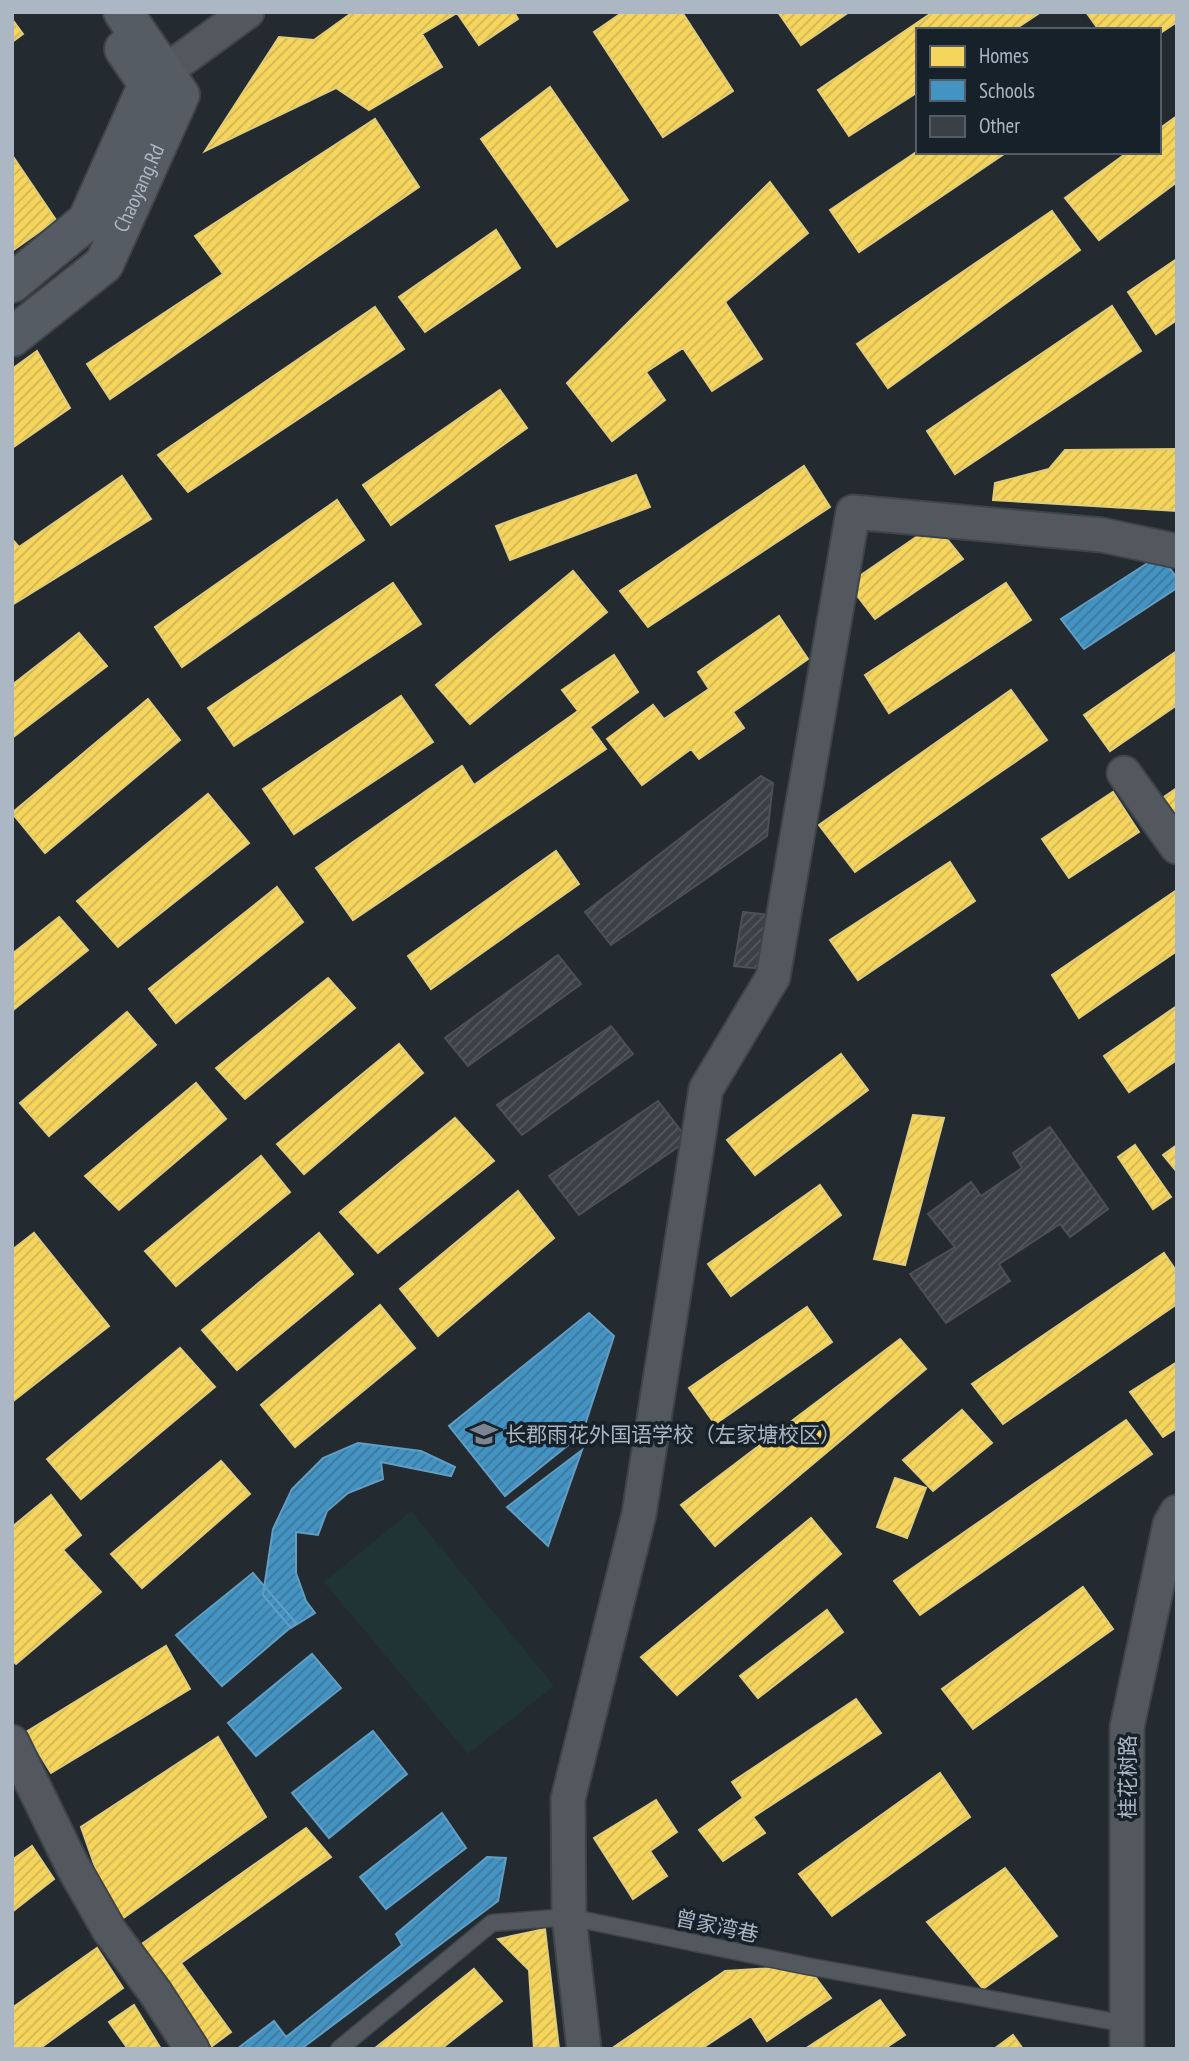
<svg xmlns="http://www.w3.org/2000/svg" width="1189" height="2061" viewBox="0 0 1189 2061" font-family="'PT Sans Narrow','Noto Sans SC',sans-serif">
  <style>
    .pitch { fill: #203435 }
    .homes { fill: url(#homes-hatch); stroke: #e0cc7b; stroke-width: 2 }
    .schools { fill: url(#schools-hatch); stroke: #629ec3; stroke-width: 2 }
    .building { fill: url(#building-hatch); stroke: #4a5258; stroke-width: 2 }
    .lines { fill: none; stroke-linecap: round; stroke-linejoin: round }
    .lane-casing { stroke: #3f4449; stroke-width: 19 }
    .street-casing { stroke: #3f4449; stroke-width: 37 }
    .secondary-casing { stroke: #3f4449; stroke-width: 42 }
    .lane { stroke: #52585e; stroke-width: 16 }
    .street { stroke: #52585e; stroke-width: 33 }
    .secondary { stroke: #565c64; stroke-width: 38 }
    .labels { text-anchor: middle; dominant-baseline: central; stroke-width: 7; stroke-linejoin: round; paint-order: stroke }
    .street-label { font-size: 21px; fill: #abb7c3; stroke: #17212a }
    .poi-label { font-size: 21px; fill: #abb7c3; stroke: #17212a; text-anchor: start }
  </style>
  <defs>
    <pattern id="homes-hatch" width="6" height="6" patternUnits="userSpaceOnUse" patternTransform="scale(1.75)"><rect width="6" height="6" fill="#f6d55c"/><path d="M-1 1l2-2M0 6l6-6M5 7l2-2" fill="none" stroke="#cfb555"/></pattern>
    <pattern id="schools-hatch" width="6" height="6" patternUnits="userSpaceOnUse" patternTransform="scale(1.75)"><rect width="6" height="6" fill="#4393c3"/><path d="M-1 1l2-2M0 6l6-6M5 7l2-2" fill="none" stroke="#3e779a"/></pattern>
    <pattern id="building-hatch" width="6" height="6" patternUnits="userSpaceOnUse" patternTransform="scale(1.75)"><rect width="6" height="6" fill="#3a4045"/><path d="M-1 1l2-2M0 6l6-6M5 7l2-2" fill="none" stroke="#54595e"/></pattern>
  </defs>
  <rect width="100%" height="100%" fill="#232a30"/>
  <path class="pitch" d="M 411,1511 L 554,1686 L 468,1754 L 324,1582 Z"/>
  <path class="homes" d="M 353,12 L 514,12 L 518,19 L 479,45 L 457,13 L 422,34 L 442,67 L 369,110 L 336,88 L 205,151 L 279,37 L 314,40 Z
    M 623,12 L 682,12 L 733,91 L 663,137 L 594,32 Z
    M 778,12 L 849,12 L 801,45 Z
    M 933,12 L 1038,14 L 1014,30 L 918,30 L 918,92 L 849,136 L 818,90 Z
    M 1086,12 L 1177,12 L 1177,22 L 1159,34 L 1159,30 L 1099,30 Z
    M 12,19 L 23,34 L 12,42 Z
    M 550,87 L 628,200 L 557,247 L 481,139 Z
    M 1177,116 L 1177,182 L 1099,240 L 1065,198 L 1128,152 L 1159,152 L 1159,129 Z
    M 375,119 L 419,187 L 110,399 L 87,364 L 223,274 L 195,236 Z
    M 918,151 L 1007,152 L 859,252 L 830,210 Z
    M 12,155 L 56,220 L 12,251 Z
    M 770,182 L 808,233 L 725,302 L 762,359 L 712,391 L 683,348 L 646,372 L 665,400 L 612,441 L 567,383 Z
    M 1052,211 L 1080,250 L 888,388 L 857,344 Z
    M 496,230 L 520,268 L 425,332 L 399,297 Z
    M 1177,259 L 1177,320 L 1156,334 L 1128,292 Z
    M 1112,306 L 1141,351 L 955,474 L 927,431 Z
    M 375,307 L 404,349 L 188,492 L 158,455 Z
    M 37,351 L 70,408 L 12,448 L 12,369 Z
    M 500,390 L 527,428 L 391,525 L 363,485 Z
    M 1177,449 L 1177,511 L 993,500 L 995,483 L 1049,469 L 1065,450 Z
    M 804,466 L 830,507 L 648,627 L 620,591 Z
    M 636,475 L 650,507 L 510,560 L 496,526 Z
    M 122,476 L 151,519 L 12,605 L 12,539 L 19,547 Z
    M 337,500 L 364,540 L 182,667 L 155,627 Z
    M 935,524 L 963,559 L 875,619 L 848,584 Z
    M 573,571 L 607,612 L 470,724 L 436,685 Z
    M 393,583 L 421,624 L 234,746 L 208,708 Z
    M 1006,583 L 1031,620 L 889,713 L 865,675 Z
    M 779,616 L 808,659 L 733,712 L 744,728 L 699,759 L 691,749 L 642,785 L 607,739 L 653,705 L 664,719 L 709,689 L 698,672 Z
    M 79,633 L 107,666 L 12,738 L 12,685 Z
    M 1177,651 L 1177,705 L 1110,751 L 1084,715 Z
    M 614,655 L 638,692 L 590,727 L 606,749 L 353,920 L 316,868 L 462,766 L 474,785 L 578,711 L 562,690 Z
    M 1011,690 L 1047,740 L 855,872 L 819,825 Z
    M 401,696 L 433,742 L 294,834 L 263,789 Z
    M 148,699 L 180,740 L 45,853 L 12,813 Z
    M 1177,788 L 1177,821 L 1161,799 Z
    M 1113,792 L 1139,832 L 1069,878 L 1042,839 Z
    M 208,794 L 249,843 L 118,947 L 77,901 Z
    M 556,851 L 579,884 L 431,989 L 408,956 Z
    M 950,862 L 975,901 L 858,980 L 830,940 Z
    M 277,887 L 303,922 L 176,1023 L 149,989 Z
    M 1177,890 L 1177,951 L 1079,1018 L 1052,975 Z
    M 59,917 L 88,950 L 12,1011 L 12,954 Z
    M 328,978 L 355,1008 L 245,1099 L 216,1068 Z
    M 1177,1006 L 1177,1060 L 1129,1092 L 1104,1056 Z
    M 127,1012 L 156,1045 L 49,1136 L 20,1103 Z
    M 399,1044 L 423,1073 L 304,1174 L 277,1144 Z
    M 841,1054 L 868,1090 L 755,1175 L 727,1140 Z
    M 196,1083 L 226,1119 L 119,1210 L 85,1176 Z
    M 913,1115 L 944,1118 L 905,1265 L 874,1259 Z
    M 455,1118 L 494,1161 L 378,1253 L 340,1212 Z
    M 1135,1145 L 1171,1197 L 1153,1209 L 1118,1157 Z
    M 1177,1145 L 1177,1172 L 1163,1155 Z
    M 261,1156 L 290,1192 L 176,1286 L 145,1251 Z
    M 820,1185 L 841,1215 L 731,1296 L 708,1264 Z
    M 518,1191 L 554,1238 L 438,1336 L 400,1289 Z
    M 34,1233 L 109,1326 L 12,1402 L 12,1250 Z
    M 319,1233 L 353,1274 L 237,1370 L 202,1330 Z
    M 1164,1253 L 1177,1272 L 1177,1304 L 1003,1424 L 972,1384 Z
    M 380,1305 L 415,1348 L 295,1447 L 261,1405 Z
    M 807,1307 L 832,1342 L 715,1424 L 689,1388 Z
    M 900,1339 L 926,1369 L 715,1546 L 681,1505 Z
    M 180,1348 L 215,1387 L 81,1499 L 47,1459 Z
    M 1177,1362 L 1177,1428 L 1163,1437 L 1130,1392 Z
    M 962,1410 L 992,1443 L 933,1491 L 903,1460 Z
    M 1126,1420 L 1152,1454 L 920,1615 L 894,1581 Z
    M 221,1461 L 250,1494 L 142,1588 L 111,1554 Z
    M 895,1478 L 926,1488 L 907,1538 L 877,1527 Z
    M 51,1495 L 81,1535 L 63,1550 L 101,1592 L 16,1664 L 12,1660 L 12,1527 Z
    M 811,1518 L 841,1554 L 677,1695 L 641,1657 Z
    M 1083,1587 L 1113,1629 L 973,1729 L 942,1689 Z
    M 827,1610 L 843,1632 L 758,1698 L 740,1676 Z
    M 166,1646 L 190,1689 L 51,1773 L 26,1732 Z
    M 856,1699 L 881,1733 L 753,1817 L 765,1833 L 723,1861 L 699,1830 L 743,1798 L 732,1782 Z
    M 218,1737 L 266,1817 L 115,1924 L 81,1827 Z
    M 940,1773 L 970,1817 L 832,1916 L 799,1874 Z
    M 656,1800 L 677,1832 L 650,1851 L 667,1876 L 633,1899 L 594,1838 Z
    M 306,1828 L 331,1857 L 181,1963 L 231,2032 L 212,2046 L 139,1946 Z
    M 32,1846 L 54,1879 L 12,1912 L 12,1860 Z
    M 1005,1868 L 1057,1936 L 983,1989 L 927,1922 Z
    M 545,1929 L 559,2049 L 534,2049 L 529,1970 L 498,1939 Z
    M 97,1948 L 123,1988 L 39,2049 L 12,2049 L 12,2008 Z
    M 807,1966 L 831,1998 L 767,2041 L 751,2016 L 701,2049 L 611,2049 L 725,1971 Z
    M 474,1969 L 502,2001 L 441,2049 L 374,2049 Z
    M 880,2000 L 905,2035 L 884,2049 L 805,2049 Z
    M 134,2005 L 161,2049 L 128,2049 L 109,2022 Z
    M 1013,2035 L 1023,2049 L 994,2049 Z"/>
  <path class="schools" d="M 1160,555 L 1177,578 L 1177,588 L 1084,649 L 1061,619 Z
    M 589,1313 L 614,1336 L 582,1434 L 505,1496 L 449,1426 Z
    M 358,1443 L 421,1451 L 455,1467 L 451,1476 L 381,1462 L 383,1479 L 348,1493 L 327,1511 L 318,1535 L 296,1532 L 296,1573 L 306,1601 L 315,1613 L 291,1628 L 263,1595 L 273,1529 L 292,1489 L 323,1458 Z
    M 582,1450 L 548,1546 L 507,1507 Z
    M 253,1573 L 296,1623 L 222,1686 L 176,1635 Z
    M 312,1654 L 341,1688 L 256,1756 L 228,1723 Z
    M 373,1731 L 407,1774 L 329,1838 L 292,1793 Z
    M 442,1813 L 466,1848 L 386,1909 L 360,1877 Z
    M 487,1857 L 506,1858 L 498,1901 L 301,2049 L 237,2049 L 274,2021 L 286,2037 L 402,1945 L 396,1934 Z"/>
  <path class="building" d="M 761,776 L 773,783 L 767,836 L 611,945 L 585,912 Z
    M 743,912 L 770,915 L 763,969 L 734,966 Z
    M 558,955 L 581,984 L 468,1066 L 445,1038 Z
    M 611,1026 L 633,1054 L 522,1135 L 497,1105 Z
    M 658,1101 L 688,1140 L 579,1215 L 549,1176 Z
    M 1050,1127 L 1108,1209 L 1070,1237 L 1060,1224 L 999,1264 L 1010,1281 L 946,1323 L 910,1274 L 955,1247 L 928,1214 L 971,1182 L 981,1196 L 1022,1168 L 1013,1153 Z"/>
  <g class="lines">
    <defs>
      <path id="lane" d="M 339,2049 L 492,1923 L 569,1917 L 807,1966 L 1127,2024"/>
      <path id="street" d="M 148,84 L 247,12
        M 1124,773 L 1177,847
        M 12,1742 L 72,1865 L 109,1930 L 155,1992 L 192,2049
        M 584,2049 L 569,1917 L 568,1799 L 639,1514 L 706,1089 L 773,977 L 853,512 L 1102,535 L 1177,551
        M 1127,2049 L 1127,1727 L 1170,1524 L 1177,1512"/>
      <g id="secondary">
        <path d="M 12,283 L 87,221 L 148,84 L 124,49"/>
        <path id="s1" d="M 12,337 L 104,264 L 180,95 L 123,12"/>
      </g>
    </defs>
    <use href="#lane" class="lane-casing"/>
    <use href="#street" class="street-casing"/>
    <use href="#secondary" class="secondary-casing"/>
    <use href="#lane" class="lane"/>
    <use href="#street" class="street"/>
    <use href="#secondary" class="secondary"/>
  </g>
  <defs>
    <symbol id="school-bare" viewBox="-9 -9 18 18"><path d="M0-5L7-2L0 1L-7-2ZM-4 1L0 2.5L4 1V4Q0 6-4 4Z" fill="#7b8690" stroke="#17212a" stroke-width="2.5" paint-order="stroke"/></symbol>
  </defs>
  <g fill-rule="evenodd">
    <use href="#school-bare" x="465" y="1415" width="38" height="38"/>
  </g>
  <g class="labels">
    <g class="street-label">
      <text stroke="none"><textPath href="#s1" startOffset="201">Chaoyang.Rd</textPath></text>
      <text transform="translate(1127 1777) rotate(-90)">桂花树路</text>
      <text transform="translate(717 1926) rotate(12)">曾家湾巷</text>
    </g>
    <g class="poi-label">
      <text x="505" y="1434">长郡雨花外国语学校（左家塘校区）</text>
    </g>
  </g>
  <rect width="1189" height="2061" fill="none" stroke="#abb7c3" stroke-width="28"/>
  <rect x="916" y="28" width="245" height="126" fill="#17212a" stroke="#525d67" stroke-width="2"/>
  <rect x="930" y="46" width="35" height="21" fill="#f6d55c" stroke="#525d67" stroke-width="2"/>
  <text x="979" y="63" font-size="21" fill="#abb7c3">Homes</text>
  <rect x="930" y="80" width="35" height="21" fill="#4393c3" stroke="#525d67" stroke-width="2"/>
  <text x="979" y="98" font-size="21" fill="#abb7c3">Schools</text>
  <rect x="930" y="116" width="35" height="21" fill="#3a4045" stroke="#525d67" stroke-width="2"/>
  <text x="979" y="133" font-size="21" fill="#abb7c3">Other</text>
</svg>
